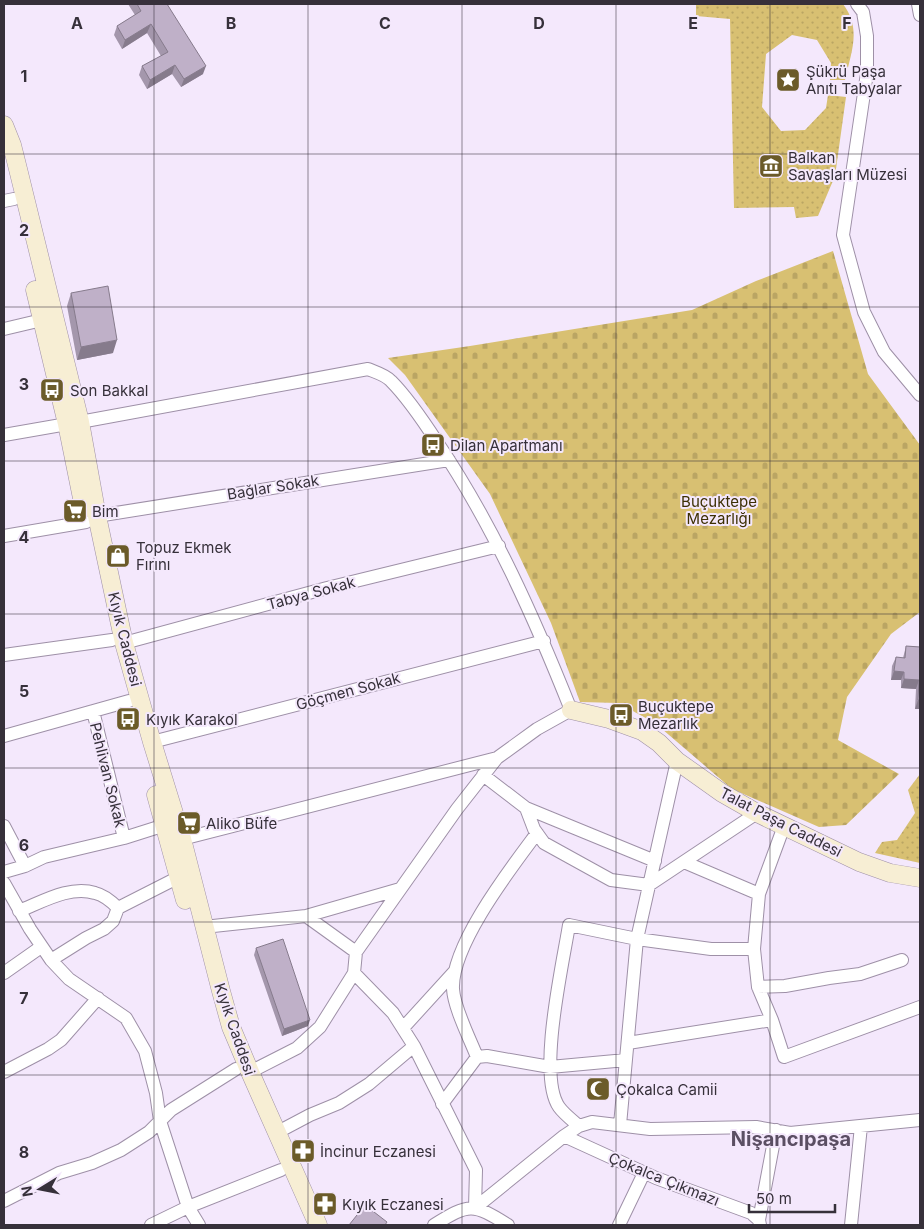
<svg xmlns="http://www.w3.org/2000/svg" width="924" height="1229" viewBox="0 0 924 1229" font-family="Inter,sans-serif">
  <style>
    .grass { fill: url(#grass-dots) }
    .cemetery { fill: url(#cemetery-stones) }
    .lines { fill: none; stroke-linecap: round; stroke-linejoin: round }
    .minor-casing { stroke: #9e90a7; stroke-width: 14 }
    .secondary-casing { stroke: #9e90a7; stroke-width: 19 }
    .minor { stroke: #fff; stroke-width: 12 }
    .secondary { stroke: #f7eed4; stroke-width: 18 }
    .wall { fill: #a497ac }
    .shaded-wall { fill: #867b8c }
    .building { fill: #bfb0c8; stroke: #867b8c }
    .grid { fill: none; stroke: #36303a; stroke-width: 1; stroke-opacity: 0.55 }
    .labels { text-anchor: middle; dominant-baseline: central; stroke-width: 4; stroke-linejoin: round; paint-order: stroke }
    .poi-label { font-size: 15px; fill: #36303a; stroke: #f4e8fc; text-anchor: start }
    .street-label { font-size: 15px; fill: #36303a; stroke: #f4e8fc }
    .park-label { font-size: 15px; fill: #3c2f03; stroke: #f4e8fc }
    .district-label { font-size: 20px; font-weight: bold; fill: #5b4f63; stroke: #f4e8fc }
    .grid-label { font-size: 16px; text-anchor: middle; font-weight: bold; fill: #36303a; stroke: #f4e8fc; stroke-width: 4; stroke-linejoin: round; paint-order: stroke }
  </style>
  <defs>
    <pattern id="grass-dots" width="8" height="8" patternUnits="userSpaceOnUse" patternTransform="scale(1.25)"><rect width="8" height="8" fill="#d8c072"/><path d="M2 2h.1M6 6h.1" fill="none" stroke="#baa563" stroke-width="1.8" stroke-linecap="round"/></pattern>
    <pattern id="cemetery-stones" width="16" height="16" patternUnits="userSpaceOnUse" patternTransform="scale(1.25)"><rect width="16" height="16" fill="#d8c072"/><path d="M2 7V4a2 2 0 0 1 4 0v3zM10 15v-3a2 2 0 0 1 4 0v3z" fill="#baa563"/></pattern>
  </defs>
  <rect width="100%" height="100%" fill="#f4e8fc"/>
  <path class="grass" d="M 696,4 L 843,4 C 862,29 851,52 845,80 L 830,80 L 831,63 L 817,40 L 792,35 L 766,54 L 762,107 L 781,131 L 805,130 L 826,108 L 828,95 L 846,97 L 835,176 L 818,216 L 796,218 L 794,207 L 734,208 L 730,19 L 696,16 Z
    M 920,774 L 920,863 L 875,853 L 882,842 L 897,840 L 915,813 L 908,790 Z"/>
  <path class="cemetery" d="M 833,251 L 868,374 L 920,445 L 920,612 L 891,634 L 847,697 L 838,740 L 899,774 L 846,825 L 819,827 L 732,789 L 655,723 L 618,703 L 580,702 L 551,623 L 490,494 L 405,375 L 388,358 L 470,346 L 692,310 L 756,281 Z"/>
  <g class="lines">
    <defs>
      <path id="minor" d="M 857,4 L 863,12 L 867,36 L 867,73 L 843,235 L 864,312 L 884,352 L 920,395
        M 918,4 L 920,15
        M 4,201 L 14,199
        M 4,329 L 42,320
        M 80,422 L 368,369 C 375,372 386,375 391,381 C 407,397 424,422 437,442 C 493,525 534,617 571,710 L 537,729 L 497,758 L 457,809 L 356,952 L 354,973 L 320,1027 L 297,1048 L 250,1072
        M 4,435 L 67,424
        M 97,516 L 449,460
        M 4,536 L 86,522
        M 124,643 L 327,588 L 499,546
        M 4,655 L 112,640
        M 93,711 L 124,838
        M 4,736 L 129,701
        M 152,742 L 544,641
        M 483,775 L 526,808 L 534,829 L 544,843 L 611,880 L 649,885 L 757,813
        M 526,808 L 655,861
        M 4,826 L 25,866
        M 784,826 L 759,894 L 754,949 L 758,987 L 772,1020 L 784,1057 L 920,1007
        M 182,839 L 497,758
        M 684,862 L 759,894
        M 4,872 L 25,866 L 44,857 L 124,838 L 165,825
        M 4,883 L 30,929 L 51,960 L 69,979 L 126,1018 L 145,1051 L 156,1093 L 160,1121 L 188,1207 L 199,1225
        M 19,911 C 42,902 70,885 95,893 C 104,895 112,902 118,908 L 179,877
        M 306,916 L 356,952
        M 204,927 L 306,916 L 400,889
        M 51,960 L 86,938 L 104,929 L 113,921 L 118,908
        M 4,973 L 41,947
        M 354,973 L 393,1013 L 414,1046 L 476,1170 L 475,1208 L 564,1136 L 579,1126 L 592,1122 L 650,1129 L 756,1127 L 790,1133 L 920,1120
        M 758,987 L 785,986 L 829,978 L 860,974 L 902,960
        M 403,1028 L 454,972
        M 628,1043 L 772,1020
        M 477,1057 C 470,1039 454,1008 453,989 C 451,945 511,868 537,833
        M 4,1072 L 48,1049 L 61,1040 L 98,998
        M 442,1104 L 477,1057 L 487,1056 L 550,1067 L 626,1060
        M 620,1125 L 637,939 L 677,761
        M 579,1126 C 572,1120 564,1114 559,1107 C 537,1076 563,963 569,925 L 637,939 L 711,949 L 754,949
        M 276,1133 L 310,1115 L 339,1103 L 369,1084 L 414,1046
        M 564,1136 L 656,1178 L 751,1213 L 759,1220 L 760,1225
        M 4,1201 L 59,1173 L 92,1163 L 121,1150 L 149,1132 L 171,1110 L 236,1069
        M 759,1220 L 776,1130
        M 151,1225 L 188,1207 L 281,1170
        M 434,1225 C 469,1203 473,1203 508,1225
        M 619,1225 L 644,1173
        M 851,1225 L 861,1126"/>
      <path id="secondary" d="M 4,125 L 12,145 L 19,173 L 80,422 L 97,516 L 124,643 L 152,742 L 182,839 L 221,991 L 231,1027 L 250,1072 L 318,1225
        M 35,290 L 67,424 L 84,508
        M 571,710 L 609,719 L 642,731 L 659,743 L 677,761 L 722,793 L 757,813 L 859,862 L 890,873 L 920,878
        M 156,795 L 185,900"/>
    </defs>
    <use href="#minor" class="minor-casing"/>
    <use href="#secondary" class="secondary-casing"/>
    <use href="#minor" class="minor"/>
    <use href="#secondary" class="secondary"/>
  </g>
  <path class="wall" d="M 128,4 L 167,4 L 203,74 L 181,87 L 172,74 L 147,89 L 139,75 L 142,66 L 161,56 L 147,33 L 122,49 L 114,35 L 117,26 L 135,15 Z
    M 71,293 L 113,353 L 77,360 L 67,306 Z
    M 906,646 L 920,647 L 920,709 L 915,709 L 916,689 L 901,688 L 901,680 L 891,680 L 892,666 L 896,657 L 903,658 Z
    M 256,948 L 308,1026 L 282,1036 L 254,955 Z"/>
  <path class="shaded-wall" d="M 151,24 L 147,33 L 122,49 L 125,40 Z
    M 175,65 L 172,74 L 147,89 L 150,80 Z
    M 206,66 L 203,74 L 181,87 L 184,79 Z
    M 117,340 L 113,353 L 77,360 L 81,347 Z
    M 894,671 L 904,672 L 901,680 L 891,680 Z
    M 904,679 L 919,680 L 916,689 L 901,688 Z
    M 918,700 L 920,700 L 920,709 L 915,709 Z
    M 310,1020 L 308,1026 L 282,1036 L 284,1029 Z"/>
  <path class="building" d="M 137,4 L 167,4 L 206,66 L 184,79 L 175,65 L 150,80 L 142,66 L 168,52 L 151,24 L 125,40 L 117,26 L 141,11 Z
    M 108,286 L 117,340 L 81,347 L 71,293 Z
    M 906,646 L 920,647 L 920,700 L 918,700 L 919,680 L 904,679 L 904,672 L 894,671 L 896,657 L 905,658 Z
    M 283,939 L 310,1020 L 284,1029 L 256,948 Z
    M 365,1205 L 387,1222 L 385,1225 L 349,1225 Z"/>
  <path class="grid" d="M 154,4 L 154,1225M 308,4 L 308,1225M 462,4 L 462,1225M 616,4 L 616,1225M 770,4 L 770,1225M 4,154 L 920,154M 4,307 L 920,307M 4,461 L 920,461M 4,614 L 920,614M 4,768 L 920,768M 4,922 L 920,922M 4,1075 L 920,1075"/>
  <defs>
    <symbol id="sight-square" viewBox="-11 -11 22 22"><rect x="-9" y="-9" width="18" height="18" rx="4" fill="#6b5b29" stroke="#f4e8fc"/><path d="M0-6L1.8-2.2L6-1.7L2.9 1.2L3.7 5.4L0 3.3L-3.7 5.4L-2.9 1.2L-6-1.7L-1.8-2.2Z" fill="#fff"/></symbol>
    <symbol id="museum-square" viewBox="-11 -11 22 22"><rect x="-9" y="-9" width="18" height="18" rx="4" fill="#6b5b29" stroke="#f4e8fc"/><path d="M0-6L6-3V-2H-6V-3ZM-5-1h2V3h-2ZM-1-1h2V3h-2ZM3-1h2V3H3ZM-6 4H6V6H-6Z" fill="#fff"/></symbol>
    <symbol id="bus-square" viewBox="-11 -11 22 22"><rect x="-9" y="-9" width="18" height="18" rx="4" fill="#6b5b29" stroke="#f4e8fc"/><path d="M-5-6H5V4H4V6H2V4H-2V6H-4V4H-5ZM-3.5-4V0h7V-4ZM-3.5 1.2v1.5H-2V1.2ZM2 1.2v1.5H3.5V1.2Z" fill="#fff"/></symbol>
    <symbol id="supermarket-square" viewBox="-11 -11 22 22"><rect x="-9" y="-9" width="18" height="18" rx="4" fill="#6b5b29" stroke="#f4e8fc"/><path d="M-6-5.5h2.5l.6 2H6L4.5 2H-2.5L-4.4-4H-6ZM-1.5 3.2a1.3 1.3 0 1 0 .1 0ZM3 3.2a1.3 1.3 0 1 0 .1 0Z" fill="#fff"/></symbol>
    <symbol id="shop-square" viewBox="-11 -11 22 22"><rect x="-9" y="-9" width="18" height="18" rx="4" fill="#6b5b29" stroke="#f4e8fc"/><path d="M-5-2.5h2.3a2.7 3.5 0 0 1 5.4 0H5L5.5 6h-11ZM-1.5-2.5h3a1.5 2.3 0 0 0-3 0Z" fill="#fff"/></symbol>
    <symbol id="mosque-square" viewBox="-11 -11 22 22"><rect x="-9" y="-9" width="18" height="18" rx="4" fill="#6b5b29" stroke="#f4e8fc"/><path d="M3.5-4.9A6 6 0 1 0 3.5 4.9A5 5 0 1 1 3.5-4.9Z" fill="#fff"/></symbol>
    <symbol id="pharmacy-square" viewBox="-11 -11 22 22"><rect x="-9" y="-9" width="18" height="18" rx="4" fill="#6b5b29" stroke="#f4e8fc"/><path d="M-2-6h4v4h4v4h-4v4h-4v-4h-4v-4h4Z" fill="#fff"/></symbol>
  </defs>
  <g fill-rule="evenodd">
    <use href="#sight-square" x="774" y="66" width="28" height="28"/>
    <use href="#museum-square" x="757" y="152" width="28" height="28"/>
    <use href="#bus-square" x="38" y="376" width="28" height="28"/>
    <use href="#bus-square" x="419" y="431" width="28" height="28"/>
    <use href="#supermarket-square" x="61" y="497" width="28" height="28"/>
    <use href="#shop-square" x="104" y="542" width="28" height="28"/>
    <use href="#bus-square" x="607" y="701" width="28" height="28"/>
    <use href="#bus-square" x="114" y="705" width="28" height="28"/>
    <use href="#supermarket-square" x="175" y="809" width="28" height="28"/>
    <use href="#mosque-square" x="584" y="1075" width="28" height="28"/>
    <use href="#pharmacy-square" x="289" y="1137" width="28" height="28"/>
    <use href="#pharmacy-square" x="311" y="1190" width="28" height="28"/>
  </g>
  <g class="labels">
    <g class="poi-label">
      <text x="806" y="71">Şükrü Paşa<tspan x="806" dy="17">Anıtı Tabyalar</tspan></text>
      <text x="788" y="157">Balkan<tspan x="788" dy="17">Savaşları Müzesi</tspan></text>
      <text x="70" y="390">Son Bakkal</text>
      <text x="450" y="445">Dilan Apartmanı</text>
      <text x="92" y="511">Bim</text>
      <text x="136" y="547">Topuz Ekmek<tspan x="136" dy="17">Fırını</tspan></text>
      <text x="638" y="706">Buçuktepe<tspan x="638" dy="17">Mezarlık</tspan></text>
      <text x="146" y="719">Kıyık Karakol</text>
      <text x="206" y="823">Aliko Büfe</text>
      <text x="616" y="1089">Çokalca Camii</text>
      <text x="320" y="1151">İncinur Eczanesi</text>
      <text x="342" y="1204">Kıyık Eczanesi</text>
    </g>
    <g class="street-label">
      <text transform="translate(273 487) rotate(-9)">Bağlar Sokak</text>
      <text transform="translate(311 593) rotate(-15)">Tabya Sokak</text>
      <text transform="translate(125 639) rotate(76)">Kıyık Caddesi</text>
      <text transform="translate(348 691) rotate(-15)">Göçmen Sokak</text>
      <text transform="translate(108 775) rotate(76)">Pehlivan Sokak</text>
      <text transform="translate(781 822) rotate(27)">Talat Paşa Caddesi</text>
      <text transform="translate(235 1029) rotate(71)">Kıyık Caddesi</text>
      <text transform="translate(664 1179) rotate(22)">Çokalca Çıkmazı</text>
    </g>
    <g class="park-label">
      <text x="719" y="501">Buçuktepe<tspan x="719" dy="17">Mezarlığı</tspan></text>
    </g>
    <g class="district-label">
      <text x="791" y="1139">Nişancıpaşa</text>
    </g>
  </g>
  <g class="grid-label">
    <text x="77" y="29">A</text>
    <text x="231" y="29">B</text>
    <text x="385" y="29">C</text>
    <text x="539" y="29">D</text>
    <text x="693" y="29">E</text>
    <text x="847" y="29">F</text>
    <text x="24" y="82">1</text>
    <text x="24" y="236">2</text>
    <text x="24" y="390">3</text>
    <text x="24" y="543">4</text>
    <text x="24" y="697">5</text>
    <text x="24" y="851">6</text>
    <text x="24" y="1004">7</text>
    <text x="24" y="1158">8</text>
  </g>
  <rect width="924" height="1229" fill="none" stroke="#36303a" stroke-width="10"/>
  <g transform="translate(40 1189) rotate(260)" stroke="#f4e8fc" stroke-width="4" paint-order="stroke">
  <path d="M0-4L9 19L0 12L-9 19Z" fill="#36303a"/>
  <text y="-8" font-size="14" font-weight="bold" text-anchor="middle" fill="#36303a">N</text>
  </g>
  <path d="M749 1204v8h86v-8" fill="none" stroke="#36303a" stroke-width="2.5"/>
  <text x="756" y="1204" font-size="15" fill="#36303a" stroke="#f4e8fc" stroke-width="4" paint-order="stroke">50 m</text>
</svg>
